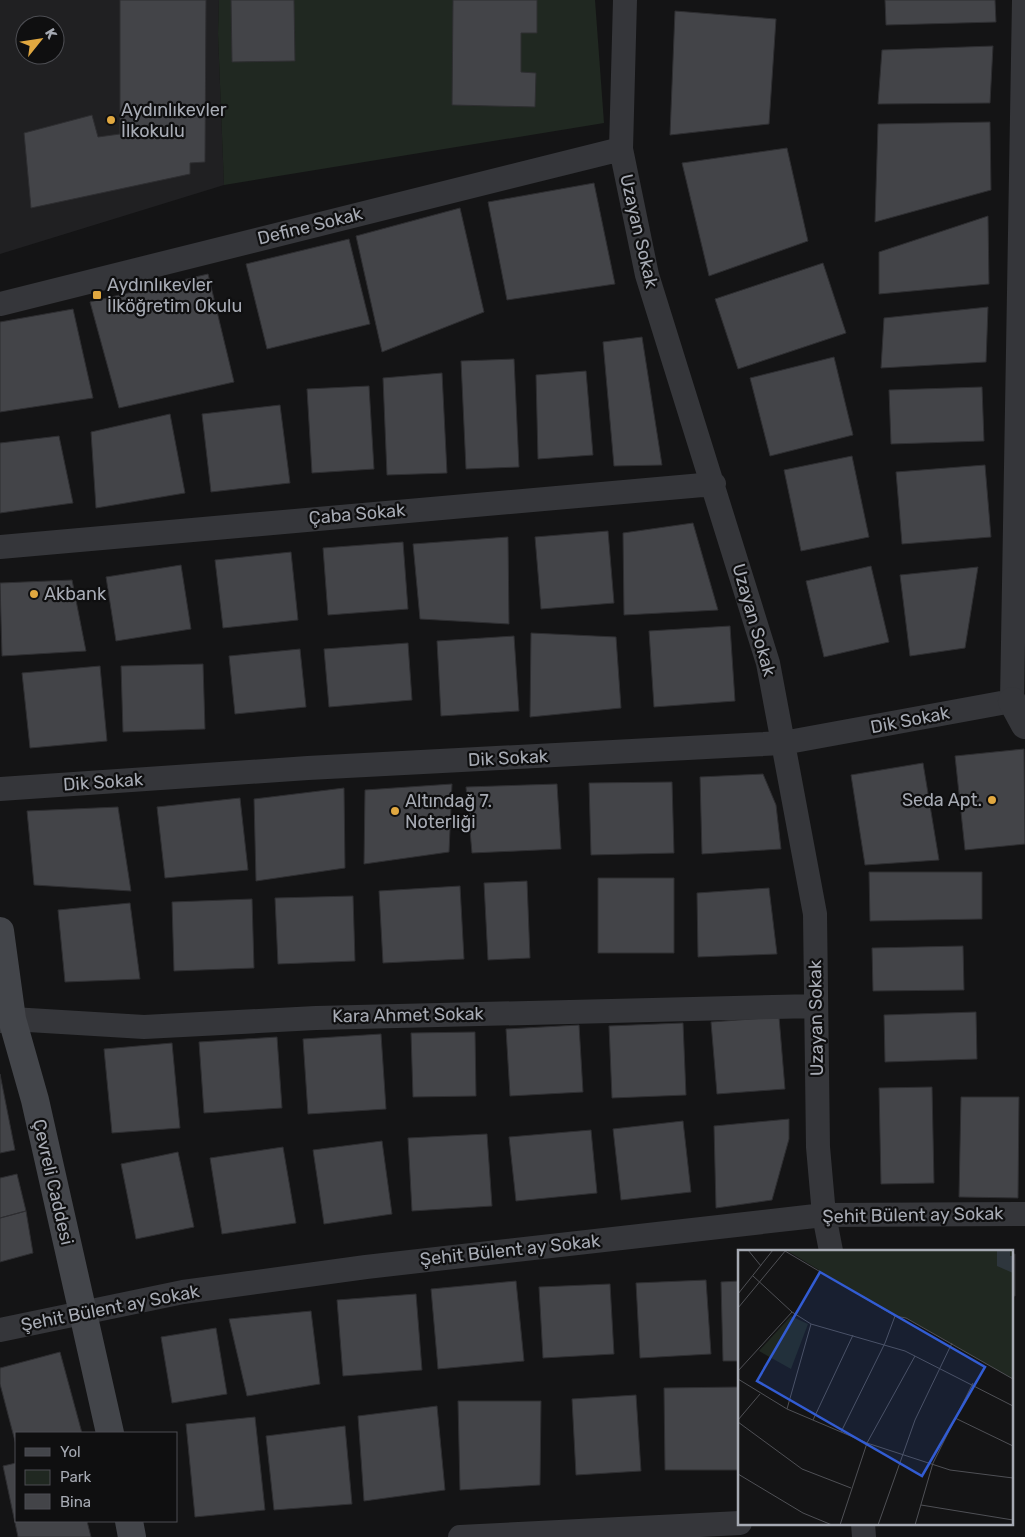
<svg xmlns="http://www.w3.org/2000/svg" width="1025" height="1537" viewBox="0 0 1025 1537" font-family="Rubik,sans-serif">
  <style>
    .built { fill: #202022; fill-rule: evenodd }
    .green { fill: #202821 }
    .building { fill: #434448; stroke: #2e2e31 }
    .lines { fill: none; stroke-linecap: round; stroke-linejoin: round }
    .minor { stroke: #35363a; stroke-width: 24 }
    .tertiary { stroke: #35363a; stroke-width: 28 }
    .secondary { stroke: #43454a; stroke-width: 28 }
    .poi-dot { fill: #e1a840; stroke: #0f0f10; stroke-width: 2 }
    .labels { text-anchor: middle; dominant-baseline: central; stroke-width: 4.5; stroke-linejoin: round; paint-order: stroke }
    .poi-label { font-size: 18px; fill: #a7abb4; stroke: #0f0f10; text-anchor: start }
    .street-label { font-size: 18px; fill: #a7abb4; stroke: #0f0f10 }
    .inset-road { fill: none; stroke: #4f5055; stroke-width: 1 }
    .view { fill: #325cd3; fill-opacity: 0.15; stroke: #325cd3; stroke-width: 2.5 }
    .inset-edge { fill: none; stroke: #a7abb4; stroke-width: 2.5 }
  </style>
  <rect width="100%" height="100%" fill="#141415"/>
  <path class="built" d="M 0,0 L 219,0 L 218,34 L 224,185 L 0,254 ZM 25,25 L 55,25 L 55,55 L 25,55 Z"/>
  <path class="green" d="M 219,0 L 595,0 L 604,123 L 224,185 L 218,34 Z"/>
  <path class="building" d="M 120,0 L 206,0 L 205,162 L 190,163 L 190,174 L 31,208 L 24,133 L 92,115 L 98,137 L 120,134 Z
    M 231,0 L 294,0 L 295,61 L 232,62 Z
    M 453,0 L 537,0 L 537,33 L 521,33 L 521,72 L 536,73 L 535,107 L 452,105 Z
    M 885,0 L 995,0 L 996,22 L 886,25 Z
    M 675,11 L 776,19 L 769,124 L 670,135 Z
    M 993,46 L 990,103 L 878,104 L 882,50 Z
    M 990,122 L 991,190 L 875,222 L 878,124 Z
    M 787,148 L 808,241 L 709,276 L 682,163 Z
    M 594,183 L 615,284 L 507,300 L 488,202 Z
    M 460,208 L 484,312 L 382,352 L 356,236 Z
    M 988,216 L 989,284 L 879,294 L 879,252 Z
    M 349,239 L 370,324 L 267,349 L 246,264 Z
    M 823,263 L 846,333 L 738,369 L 715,299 Z
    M 208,274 L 234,382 L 119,408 L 90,302 Z
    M 988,307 L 986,362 L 881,368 L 884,318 Z
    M 73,309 L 93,398 L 0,412 L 0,322 Z
    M 642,337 L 662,465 L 614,466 L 603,342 Z
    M 834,357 L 853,435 L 770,456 L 750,378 Z
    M 514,359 L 519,467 L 466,469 L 461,361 Z
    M 586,371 L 593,455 L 538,459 L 536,375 Z
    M 442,373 L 447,473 L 387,475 L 383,378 Z
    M 369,386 L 374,469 L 312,473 L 307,389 Z
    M 982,387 L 984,441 L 891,444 L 889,390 Z
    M 280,405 L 290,483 L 211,492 L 202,414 Z
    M 170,414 L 185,493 L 96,508 L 91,432 Z
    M 59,436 L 73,503 L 0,513 L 0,443 Z
    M 852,456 L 869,537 L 801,551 L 784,470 Z
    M 985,465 L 991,537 L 902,544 L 896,472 Z
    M 693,523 L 718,610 L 624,615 L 623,533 Z
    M 608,531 L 614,603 L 541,609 L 535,537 Z
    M 508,537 L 509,624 L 420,619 L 413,544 Z
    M 403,542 L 408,609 L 328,615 L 323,548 Z
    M 291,552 L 298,620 L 223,628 L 215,560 Z
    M 181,565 L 191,629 L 116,641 L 106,577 Z
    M 871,566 L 889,642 L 824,657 L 806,581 Z
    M 978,567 L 965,648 L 910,656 L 900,575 Z
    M 72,580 L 86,651 L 2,656 L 0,583 Z
    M 730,626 L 735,701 L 654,707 L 649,631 Z
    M 531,633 L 616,637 L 621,708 L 530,717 Z
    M 514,636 L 519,711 L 441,716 L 437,641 Z
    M 408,643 L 412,700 L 329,707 L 324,649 Z
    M 300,649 L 306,707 L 235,714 L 229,656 Z
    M 203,664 L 205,729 L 123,732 L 121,666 Z
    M 100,666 L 107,741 L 30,748 L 22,673 Z
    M 1024,749 L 1025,844 L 965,850 L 955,756 Z
    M 923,763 L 939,860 L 865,865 L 851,775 Z
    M 763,774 L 776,805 L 781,849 L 702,854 L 700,777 Z
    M 672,782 L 674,853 L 591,855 L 589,783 Z
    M 452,784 L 449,852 L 364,864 L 365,790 Z
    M 557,784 L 561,849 L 472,853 L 466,787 Z
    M 344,788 L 345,868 L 256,881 L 254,799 Z
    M 240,798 L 248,870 L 165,878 L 157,807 Z
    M 118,807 L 131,891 L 34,885 L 27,811 Z
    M 869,872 L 982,872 L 982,919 L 870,921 Z
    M 598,878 L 674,878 L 674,953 L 598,953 Z
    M 527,881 L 530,958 L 488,960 L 484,883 Z
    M 460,886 L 464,959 L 383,963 L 379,891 Z
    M 769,888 L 777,954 L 698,957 L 697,893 Z
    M 353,896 L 355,961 L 278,964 L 275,898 Z
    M 252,899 L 254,968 L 174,971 L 172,902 Z
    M 130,903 L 140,979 L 65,982 L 58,910 Z
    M 963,946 L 964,990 L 873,991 L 872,948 Z
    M 976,1012 L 977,1059 L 885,1062 L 884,1015 Z
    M 779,1017 L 785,1089 L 717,1094 L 711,1022 Z
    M 683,1023 L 686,1095 L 612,1098 L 609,1026 Z
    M 579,1025 L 583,1092 L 510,1096 L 506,1029 Z
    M 475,1032 L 476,1096 L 413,1097 L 411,1033 Z
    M 381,1034 L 386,1109 L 308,1114 L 303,1039 Z
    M 277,1037 L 282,1108 L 204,1113 L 199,1042 Z
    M 172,1043 L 180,1128 L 112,1133 L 104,1049 Z
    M 0,1074 L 15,1150 L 0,1153 Z
    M 932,1087 L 934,1183 L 881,1184 L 879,1088 Z
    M 961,1097 L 1019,1097 L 1018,1198 L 959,1197 Z
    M 789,1119 L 789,1139 L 772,1200 L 716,1208 L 714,1126 Z
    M 683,1121 L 691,1192 L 621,1200 L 613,1129 Z
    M 591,1130 L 597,1193 L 516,1201 L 509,1137 Z
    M 487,1134 L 492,1206 L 412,1211 L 408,1138 Z
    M 382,1141 L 392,1214 L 324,1224 L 313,1150 Z
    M 283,1147 L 296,1223 L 222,1234 L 210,1158 Z
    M 178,1152 L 194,1227 L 136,1239 L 121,1164 Z
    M 17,1174 L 26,1211 L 0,1218 L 0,1178 Z
    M 26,1211 L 33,1253 L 0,1262 L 0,1218 Z
    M 1011,1254 L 1015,1254 L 1015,1296 L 1011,1296 Z
    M 706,1280 L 711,1354 L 640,1358 L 636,1283 Z
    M 516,1281 L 524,1361 L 438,1369 L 431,1289 Z
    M 739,1281 L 739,1361 L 723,1361 L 721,1282 Z
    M 610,1284 L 614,1354 L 543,1358 L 539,1287 Z
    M 416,1294 L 422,1370 L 343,1376 L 337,1300 Z
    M 311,1311 L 320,1384 L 247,1396 L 229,1319 Z
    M 216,1328 L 227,1394 L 172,1403 L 161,1337 Z
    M 60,1352 L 82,1433 L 16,1433 L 16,1445 L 0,1384 L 0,1368 Z
    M 739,1387 L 739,1470 L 665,1470 L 664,1388 Z
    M 636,1395 L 641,1471 L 576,1475 L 572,1399 Z
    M 458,1401 L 541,1401 L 540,1485 L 460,1490 Z
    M 437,1406 L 445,1490 L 364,1501 L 358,1416 Z
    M 255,1417 L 265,1510 L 195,1517 L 186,1424 Z
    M 345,1426 L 352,1504 L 274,1510 L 266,1436 Z
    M 16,1463 L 16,1521 L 87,1521 L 91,1537 L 18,1537 L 3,1466 Z"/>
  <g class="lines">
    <path class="minor" d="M 625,0 L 621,149 L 647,275 L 768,663 L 815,914 L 818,1147 L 824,1215 L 831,1251
      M 0,304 L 621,149
      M 0,547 L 714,484
      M 0,789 L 308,768 L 783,743 L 1012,701 L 1024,0
      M 0,1021 L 12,1019 L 144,1027 L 316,1018 L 816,1006
      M 0,1330 L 183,1292 L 366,1267 L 824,1215 L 1025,1214
      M 863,1523 L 864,1537
      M 460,1537 L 740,1523"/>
    <path class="tertiary" d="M 1012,701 L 1025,725"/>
    <path class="secondary" d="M 0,931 L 12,1019 L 35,1100 L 110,1433
      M 129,1521 L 132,1537"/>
  </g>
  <g class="poi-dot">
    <circle cx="111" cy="120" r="5"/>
    <rect x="92" y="290" width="10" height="10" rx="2.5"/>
    <circle cx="34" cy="594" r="5"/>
    <circle cx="992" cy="800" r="5"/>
    <circle cx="395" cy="811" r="5"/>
  </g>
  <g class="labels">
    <g class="poi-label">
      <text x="121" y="110">Aydınlıkevler<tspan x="121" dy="21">İlkokulu</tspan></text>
      <text x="107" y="285">Aydınlıkevler<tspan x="107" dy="21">İlköğretim Okulu</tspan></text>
      <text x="44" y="594">Akbank</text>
      <text x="982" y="800" text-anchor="end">Seda Apt.</text>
      <text x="405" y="801">Altındağ 7.<tspan x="405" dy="21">Noterliği</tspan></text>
    </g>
    <g class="street-label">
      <text transform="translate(310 226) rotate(-14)">Define Sokak</text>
      <text transform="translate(639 231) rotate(77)">Uzayan Sokak</text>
      <text transform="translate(357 514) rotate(-5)">Çaba Sokak</text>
      <text transform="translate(754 620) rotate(74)">Uzayan Sokak</text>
      <text transform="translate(910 720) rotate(-11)">Dik Sokak</text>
      <text transform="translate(508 758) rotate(-3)">Dik Sokak</text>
      <text transform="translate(103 782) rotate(-4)">Dik Sokak</text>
      <text transform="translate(408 1015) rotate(-1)">Kara Ahmet Sokak</text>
      <text transform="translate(816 1018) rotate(-91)">Uzayan Sokak</text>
      <text transform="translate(53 1182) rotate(77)">Çevreli Caddesi</text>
      <text transform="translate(913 1215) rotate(-1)">Şehit Bülent ay Sokak</text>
      <text transform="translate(510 1250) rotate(-6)">Şehit Bülent ay Sokak</text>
      <text transform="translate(110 1308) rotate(-11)">Şehit Bülent ay Sokak</text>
    </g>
  </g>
  <g transform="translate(738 1250)">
    <rect width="275" height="275" fill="#141415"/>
    <path d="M 48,0 L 275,0 L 275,129 L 168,68 L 157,66 ZM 53,66 L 70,74 L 53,119 L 21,101 Z" fill="#202821"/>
    <path d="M 259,0 L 272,0 L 272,6 L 275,6 L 275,23 L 259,16 Z" fill="#2e363d"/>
    <path class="inset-road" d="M 10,0 L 23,16M 47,1 L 157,66 L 168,68 L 275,129M 15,26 L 54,62 L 73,74 L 167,101 L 275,156M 0,44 L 35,0M 0,58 L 48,0M 0,121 L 54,62M 0,129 L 49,159 L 129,193 L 212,220 L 275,228M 49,159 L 73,74M 217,168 L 275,196M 0,170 L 22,144M 75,170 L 115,85M 0,172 L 64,219 L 113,238M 103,182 L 147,93 L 157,66M 0,224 L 65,263 L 94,275M 183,255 L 275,270M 102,275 L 129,193 L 177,106M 140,275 L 177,170 L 214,93M 177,275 L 195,213 L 235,133"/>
    <path class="view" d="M 82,22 L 247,117 L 184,226 L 19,131 Z"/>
    <rect width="275" height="275" class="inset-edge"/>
  </g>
  <rect x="15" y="1432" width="162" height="90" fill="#0f0f10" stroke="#4c4d52"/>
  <rect x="25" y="1448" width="25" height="8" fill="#43454a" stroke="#4c4d52"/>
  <text x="60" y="1457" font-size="15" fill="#a7abb4">Yol</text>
  <rect x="25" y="1470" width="25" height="15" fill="#202821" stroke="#4c4d52"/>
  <text x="60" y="1482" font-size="15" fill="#a7abb4">Park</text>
  <rect x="25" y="1494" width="25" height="15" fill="#434448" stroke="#4c4d52"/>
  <text x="60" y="1507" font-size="15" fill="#a7abb4">Bina</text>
  <g transform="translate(40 40) rotate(60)"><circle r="24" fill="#0f0f10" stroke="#4c4d52"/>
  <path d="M0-4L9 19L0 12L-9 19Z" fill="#e1a840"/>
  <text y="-8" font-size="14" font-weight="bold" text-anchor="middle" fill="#a7abb4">K</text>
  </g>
</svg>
